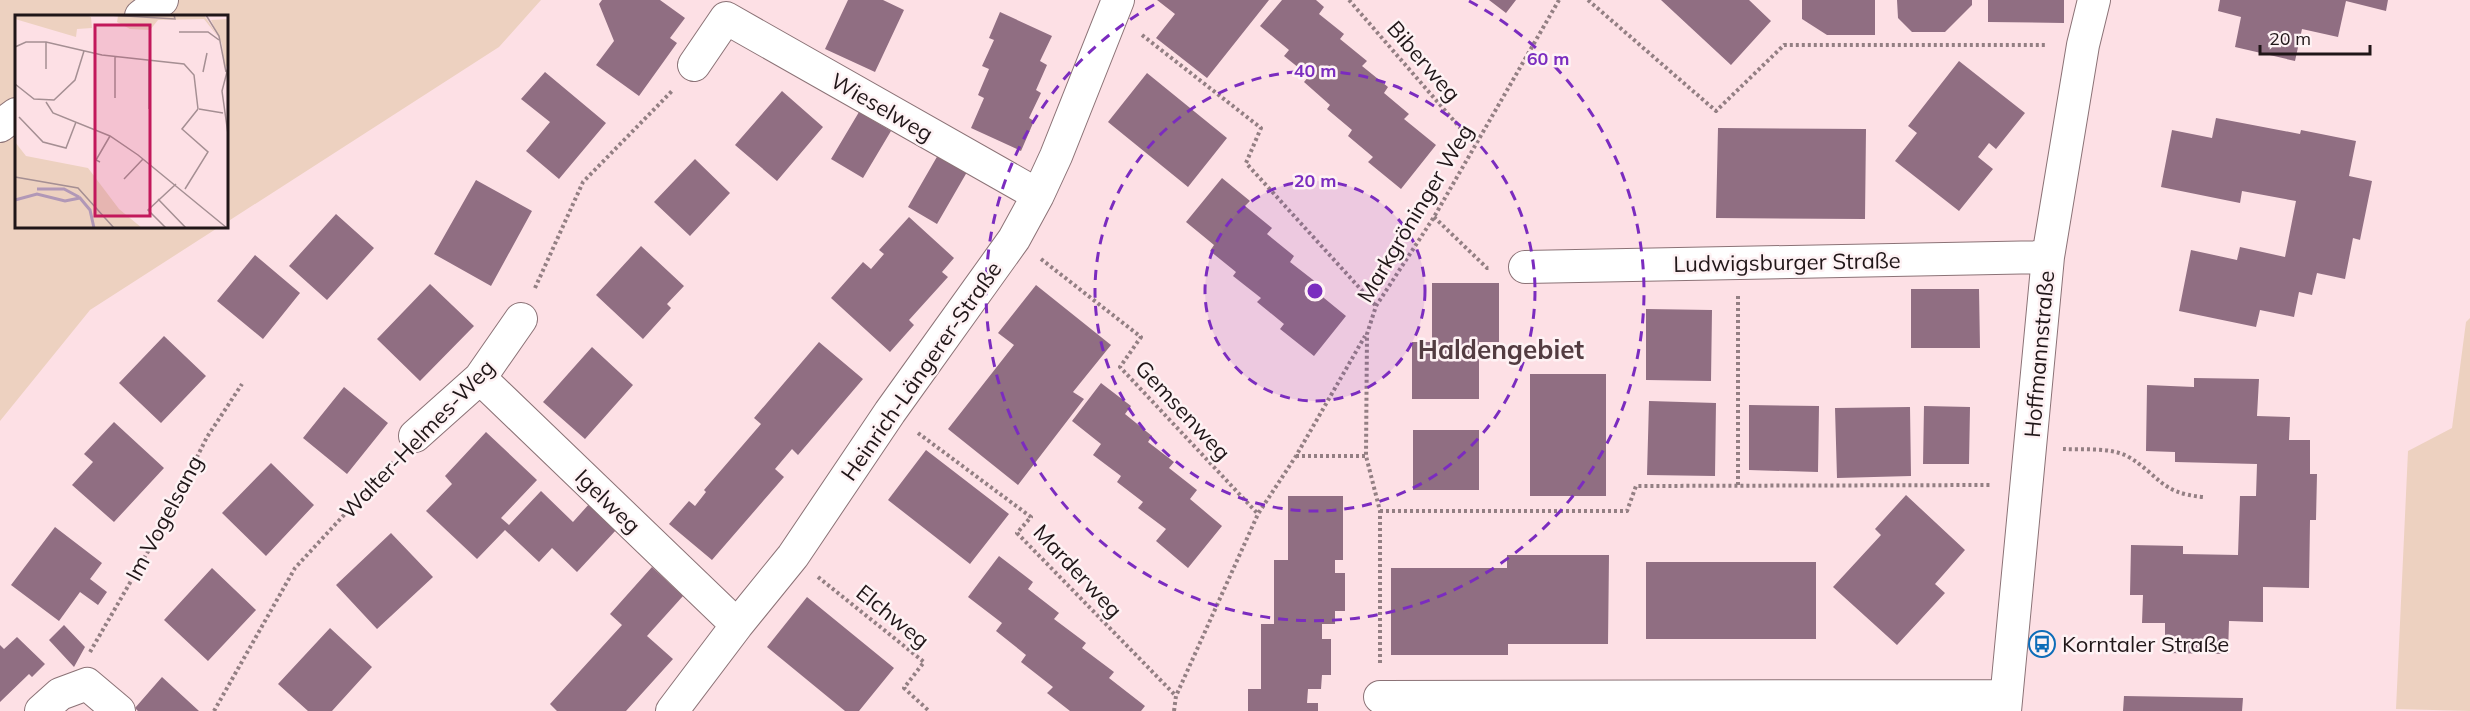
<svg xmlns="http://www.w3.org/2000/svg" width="2470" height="711" viewBox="0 0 2470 711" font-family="Mulish,sans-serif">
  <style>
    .green { fill: #edd1c0 }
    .building { fill: #906e82 }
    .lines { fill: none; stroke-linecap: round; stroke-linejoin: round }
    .minor-casing { stroke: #8b7276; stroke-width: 34 }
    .path { stroke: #937f83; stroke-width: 4; stroke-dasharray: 3 3; stroke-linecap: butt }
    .minor { stroke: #fff; stroke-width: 32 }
    .ring { fill: none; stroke: #7b2cbf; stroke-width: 3; stroke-dasharray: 10 8 }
    .labels { text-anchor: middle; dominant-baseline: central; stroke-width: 5; stroke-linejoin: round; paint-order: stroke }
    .street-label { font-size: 22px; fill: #201618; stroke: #fef2f4 }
    .poi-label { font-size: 22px; fill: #201618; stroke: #fef2f4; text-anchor: start }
    .quarter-label { font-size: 26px; font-weight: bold; fill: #533c41; stroke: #fef2f4 }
    .inset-river { fill: none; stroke: #b198b7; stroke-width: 3 }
    .inset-road { fill: none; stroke: #a58f93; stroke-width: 1.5 }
    .view { fill: #c2185b; fill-opacity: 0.15; stroke: #c2185b; stroke-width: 3 }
    .inset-edge { fill: none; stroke: #201618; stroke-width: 3 }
    .centre { fill: #7b2cbf; stroke: #fef2f4; stroke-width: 3 }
    .ring-label { font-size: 18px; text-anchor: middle; font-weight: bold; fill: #7b2cbf; stroke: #fef2f4; stroke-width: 5; stroke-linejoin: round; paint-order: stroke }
  </style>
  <rect width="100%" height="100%" fill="#fde0e5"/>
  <path class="green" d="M 0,0 L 541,0 L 499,47 L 227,222 L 226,16 L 16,16 L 16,226 L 219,227 L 90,310 L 0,421 Z
    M 2470,318 L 2470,711 L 2396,709 L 2408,451 L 2452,428 L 2466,322 Z"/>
  <path class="building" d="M 602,0 L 660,0 L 685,18 L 670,38 L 677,43 L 639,96 L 596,65 L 614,41 L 599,4 Z
    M 848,0 L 883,0 L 904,10 L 875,72 L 825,49 Z
    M 1157,0 L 1269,0 L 1207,78 L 1156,38 L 1175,14 Z
    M 1282,0 L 1316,0 L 1324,7 L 1319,14 L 1344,34 L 1340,39 L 1367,61 L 1362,66 L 1388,87 L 1384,93 L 1409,114 L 1404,119 L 1436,145 L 1401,189 L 1368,162 L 1373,157 L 1348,136 L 1352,130 L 1327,109 L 1330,105 L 1304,82 L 1309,76 L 1284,56 L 1289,50 L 1260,26 Z
    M 1489,0 L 1516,0 L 1506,13 Z
    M 1661,0 L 1749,0 L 1771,21 L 1731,65 Z
    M 1802,0 L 1875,0 L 1875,35 L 1827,35 L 1802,19 Z
    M 1897,0 L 1972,0 L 1972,5 L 1945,32 L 1912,32 L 1898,18 Z
    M 1988,0 L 2064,0 L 2064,23 L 1988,22 Z
    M 2220,0 L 2388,0 L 2386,11 L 2346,1 L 2338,37 L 2302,29 L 2295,61 L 2235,47 L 2241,17 L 2218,11 Z
    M 1000,12 L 1052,36 L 1040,61 L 1047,65 L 1036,90 L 1041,93 L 1029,118 L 1034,121 L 1021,151 L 971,128 L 984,98 L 978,95 L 989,69 L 982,66 L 994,40 L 989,38 Z
    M 1959,61 L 2025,113 L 1996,149 L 1989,143 L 1978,157 L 1993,169 L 1959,211 L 1895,161 L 1917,133 L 1908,126 Z
    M 545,72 L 606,123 L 559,179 L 526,151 L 550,122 L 521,99 Z
    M 1147,73 L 1227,138 L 1188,187 L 1108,122 Z
    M 782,91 L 823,127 L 777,181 L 735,145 Z
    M 859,112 L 891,131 L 863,178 L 831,159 Z
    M 2216,118 L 2300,134 L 2301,130 L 2356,141 L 2349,176 L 2372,181 L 2360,240 L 2353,238 L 2345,279 L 2317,273 L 2312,295 L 2299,292 L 2294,317 L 2260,310 L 2256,327 L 2179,311 L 2191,250 L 2237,260 L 2240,247 L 2285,257 L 2296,201 L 2242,191 L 2240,203 L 2161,187 L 2172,130 L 2212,138 Z
    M 1718,128 L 1866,129 L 1865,219 L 1716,218 Z
    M 938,155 L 967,172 L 937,224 L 908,207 Z
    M 695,159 L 730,193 L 690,236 L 654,202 Z
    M 1222,178 L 1250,201 L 1245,206 L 1272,228 L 1267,234 L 1294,256 L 1290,262 L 1317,283 L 1313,289 L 1346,316 L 1314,356 L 1280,329 L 1284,324 L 1257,302 L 1261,298 L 1233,276 L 1236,272 L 1210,251 L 1214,245 L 1186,222 Z
    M 476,180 L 532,211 L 491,286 L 434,254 Z
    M 336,214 L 374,248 L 327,300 L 289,266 Z
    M 909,217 L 954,258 L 942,272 L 948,277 L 909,320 L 914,325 L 890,352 L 831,298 L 863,262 L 871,269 L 884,254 L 879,250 Z
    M 641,246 L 684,286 L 667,304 L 671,308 L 643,339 L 596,295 Z
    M 255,255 L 300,293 L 263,339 L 217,301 Z
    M 1432,283 L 1499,283 L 1499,342 L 1479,342 L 1479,399 L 1412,399 L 1412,342 L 1432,342 Z
    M 430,284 L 474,326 L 420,381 L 377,339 Z
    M 1036,285 L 1111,345 L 1073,392 L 1084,399 L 1018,485 L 948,429 L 1014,345 L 998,333 Z
    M 1911,289 L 1979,289 L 1980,348 L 1911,348 Z
    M 1646,309 L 1712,310 L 1711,381 L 1646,380 Z
    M 164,336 L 206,376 L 161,423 L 119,383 Z
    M 819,342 L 863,379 L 798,455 L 792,449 L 775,469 L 784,477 L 712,560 L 669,524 L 689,501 L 695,506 L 706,492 L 704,490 L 761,424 L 754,418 Z
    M 592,347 L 633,385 L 585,439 L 543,402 Z
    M 1530,374 L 1606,374 L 1606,496 L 1530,496 Z
    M 2194,378 L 2259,379 L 2257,416 L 2290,417 L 2289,440 L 2310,440 L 2310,474 L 2317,474 L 2316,520 L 2310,520 L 2309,588 L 2263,587 L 2263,622 L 2229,621 L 2228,654 L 2165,653 L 2165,623 L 2142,623 L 2143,595 L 2130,595 L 2131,545 L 2183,546 L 2183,554 L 2238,555 L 2240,496 L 2256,496 L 2257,464 L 2175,462 L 2175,452 L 2146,451 L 2147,385 L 2194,387 Z
    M 1101,383 L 1131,406 L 1125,414 L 1152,436 L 1148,442 L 1174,462 L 1169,468 L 1197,490 L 1190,499 L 1222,526 L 1188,568 L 1156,541 L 1166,529 L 1138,508 L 1143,502 L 1117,482 L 1121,476 L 1093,455 L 1101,444 L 1072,421 Z
    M 344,387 L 388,423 L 347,474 L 303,438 Z
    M 1649,401 L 1716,403 L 1715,476 L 1647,475 Z
    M 1749,405 L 1819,406 L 1818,472 L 1749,470 Z
    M 1924,406 L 1970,407 L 1969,464 L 1923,464 Z
    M 1910,407 L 1911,476 L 1837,478 L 1835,408 Z
    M 114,422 L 164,468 L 114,522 L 72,485 L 93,462 L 84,454 Z
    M 1413,430 L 1479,430 L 1479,490 L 1413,490 Z
    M 486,432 L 537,480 L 501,518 L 509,525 L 541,491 L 573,522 L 590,503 L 617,529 L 577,572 L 552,548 L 539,562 L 505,530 L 477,559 L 426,511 L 452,484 L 445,476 Z
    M 926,450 L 1009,514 L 970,564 L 888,500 Z
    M 271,463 L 314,505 L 266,556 L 222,513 Z
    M 1906,495 L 1965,550 L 1935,584 L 1945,593 L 1897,645 L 1833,587 L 1881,535 L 1875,529 Z
    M 1288,496 L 1343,496 L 1343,560 L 1335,560 L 1335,573 L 1345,573 L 1345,611 L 1335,611 L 1335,624 L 1322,624 L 1322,639 L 1331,639 L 1331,675 L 1322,675 L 1321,689 L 1308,689 L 1307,703 L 1318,703 L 1318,711 L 1248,711 L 1248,689 L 1261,689 L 1261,624 L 1274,624 L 1274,560 L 1288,560 Z
    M 55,527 L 102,563 L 90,579 L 107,592 L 98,605 L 80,592 L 59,621 L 11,585 Z
    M 391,533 L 433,577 L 377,629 L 336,585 Z
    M 1507,555 L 1609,555 L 1608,644 L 1508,644 L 1508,655 L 1391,655 L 1391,568 L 1507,568 Z
    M 999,556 L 1033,582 L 1028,589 L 1059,613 L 1054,619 L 1086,643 L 1082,648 L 1114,672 L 1109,678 L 1145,706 L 1141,711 L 1070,711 L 1047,693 L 1053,687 L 1021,662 L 1026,655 L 996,631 L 1002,623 L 968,597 Z
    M 1646,562 L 1816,562 L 1816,639 L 1646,639 Z
    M 652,567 L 683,596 L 647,636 L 673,659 L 626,711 L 557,711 L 550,704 L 622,625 L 610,614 Z
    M 212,568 L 256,610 L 208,661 L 164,620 Z
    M 807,597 L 894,668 L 859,711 L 845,711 L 767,647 Z
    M 64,625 L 85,647 L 74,667 L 49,640 Z
    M 330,628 L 372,667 L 332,711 L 308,711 L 278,684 Z
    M 17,637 L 45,664 L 32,677 L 29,674 L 0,702 L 0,645 L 4,649 Z
    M 162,677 L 199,711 L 138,711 L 135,708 Z
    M 2124,696 L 2243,698 L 2242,711 L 2123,711 Z"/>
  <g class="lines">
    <defs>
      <path id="minor" d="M 141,16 L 162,0
        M 694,65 L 726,18 L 1038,195
        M 0,126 L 16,114
        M 1525,267 L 2048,257
        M 480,378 L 737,625
        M 415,436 L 480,378 L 521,319
        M 1380,697 L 2006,696
        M 41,711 L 60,694 L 87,684 L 119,711
        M 672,711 L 737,625 L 793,556 L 890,412 L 1014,239 L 1038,195 L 1056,156 L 1118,0
        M 2005,711 L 2048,257 L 2083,45 L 2094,0"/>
    </defs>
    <use href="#minor" class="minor-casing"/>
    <path class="path" d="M 1349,0 L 1475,145
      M 1588,0 L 1716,111 L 1784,45 L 2047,45
      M 1142,35 L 1261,128 L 1246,163 L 1376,306
      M 1434,217 L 1487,268 L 1490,268
      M 1041,259 L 1141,337 L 1120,367 L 1258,514
      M 535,288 L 583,182 L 672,91
      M 1738,296 L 1738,486
      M 918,433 L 1031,517 L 1017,533 L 1176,696
      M 2063,449 C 2083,450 2109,447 2127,456 C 2160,475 2159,493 2203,497
      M 1296,456 L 1366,456
      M 1380,511 L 1627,511 L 1636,486 L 1992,485
      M 818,577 L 924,662 L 904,688 L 929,711
      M 90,652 L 161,529 L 207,437 L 242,384
      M 1380,663 L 1380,511 L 1366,456 L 1367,334 L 1376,306 L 1434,217 L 1559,0
      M 214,711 L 295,568 L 393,462
      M 1174,711 L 1176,696 L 1258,514 L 1296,456 L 1365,336"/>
    <use href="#minor" class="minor"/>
  </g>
  <circle cx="1315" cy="291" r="110" fill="#7b2cbf" fill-opacity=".12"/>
  <g class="ring">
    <circle cx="1315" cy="291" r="110"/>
    <circle cx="1315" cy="291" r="220"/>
    <path d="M1469 1A329 329 0 1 1 1161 1"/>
  </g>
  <defs>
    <symbol id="bus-ring" viewBox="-11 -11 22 22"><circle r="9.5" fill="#fef2f4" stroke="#0d6cb8" stroke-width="1.5"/><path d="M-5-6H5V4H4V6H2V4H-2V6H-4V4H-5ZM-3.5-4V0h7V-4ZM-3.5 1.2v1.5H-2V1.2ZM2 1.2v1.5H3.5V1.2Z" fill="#0d6cb8"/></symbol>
  </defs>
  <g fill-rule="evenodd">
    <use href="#bus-ring" x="2027" y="629" width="30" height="30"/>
  </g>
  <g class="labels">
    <g class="street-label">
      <text transform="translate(1424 61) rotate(49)">Biberweg</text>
      <text transform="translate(882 107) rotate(30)">Wieselweg</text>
      <text transform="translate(1415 213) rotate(-59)">Markgröninger Weg</text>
      <text transform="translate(1787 262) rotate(-1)">Ludwigsburger Straße</text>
      <text transform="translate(2039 354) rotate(-85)">Hoffmannstraße</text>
      <text transform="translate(921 371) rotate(-55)">Heinrich-Längerer-Straße</text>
      <text transform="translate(1183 410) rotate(47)">Gemsenweg</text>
      <text transform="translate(417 439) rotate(-46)">Walter-Helmes-Weg</text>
      <text transform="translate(608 501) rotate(44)">Igelweg</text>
      <text transform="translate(164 518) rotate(-62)">Im Vogelsang</text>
      <text transform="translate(1078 571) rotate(47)">Marderweg</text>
      <text transform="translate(893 616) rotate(39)">Elchweg</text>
    </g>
    <g class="poi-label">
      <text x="2062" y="644">Korntaler Straße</text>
    </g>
    <g class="quarter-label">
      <text x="1501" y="349">Haldengebiet</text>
    </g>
  </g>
  <g transform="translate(15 15)">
    <rect width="213" height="213" fill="#fde0e5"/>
    <path d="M 0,0 L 71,0 L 76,2 L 77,13 L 62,14 L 61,22 L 0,4 ZM 93,0 L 189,0 L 204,23 L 189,4 L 143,5 L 135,15 L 115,14 L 102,7 L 103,1 ZM 213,4 L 213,50 L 209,53 L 207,29 L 196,5 ZM 0,127 L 11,141 L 73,153 L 104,194 L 127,213 L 0,213 Z" fill="#edd1c0"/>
    <path class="inset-river" d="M 22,174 L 49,174 L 64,182M 0,185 L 22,179 L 50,186 L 65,183 L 75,195 L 79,213"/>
    <path class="inset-road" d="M 94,0 L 160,4 L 159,0M 191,0 L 204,21 L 211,57M 164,17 L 193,17 L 204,25M 0,32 L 11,27 L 31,27 L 87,40 L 169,49 L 179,60 L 183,94M 100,42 L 100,83M 134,46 L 134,94M 213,53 L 207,76 L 213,119M 31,54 L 31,27M 188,57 L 192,38M 0,69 L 19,84 L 39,85 L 60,65 L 69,36M 31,87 L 38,98 L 95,121 L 123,140 L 212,213M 184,94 L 208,98M 4,102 L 28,127 L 51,133 L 61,107M 85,147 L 81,145 L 95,121M 0,162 L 63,173 L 99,213M 109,164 L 128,144M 170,174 L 193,137 L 167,114 L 183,94M 143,184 L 171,213M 151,213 L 133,195 L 161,169"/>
    <path class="view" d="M 80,10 L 135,10 L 135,201 L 80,201 Z"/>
    <rect width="213" height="213" class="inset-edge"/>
  </g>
  <circle cx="1315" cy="291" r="9" class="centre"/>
  <g class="ring-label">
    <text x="1548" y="65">60 m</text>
    <text x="1315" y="77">40 m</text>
    <text x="1315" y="187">20 m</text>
  </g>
  <path d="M2260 45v9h110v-9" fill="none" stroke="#201618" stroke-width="3"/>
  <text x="2269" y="45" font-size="18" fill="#201618" stroke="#fef2f4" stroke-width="4.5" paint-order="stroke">20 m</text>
</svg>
